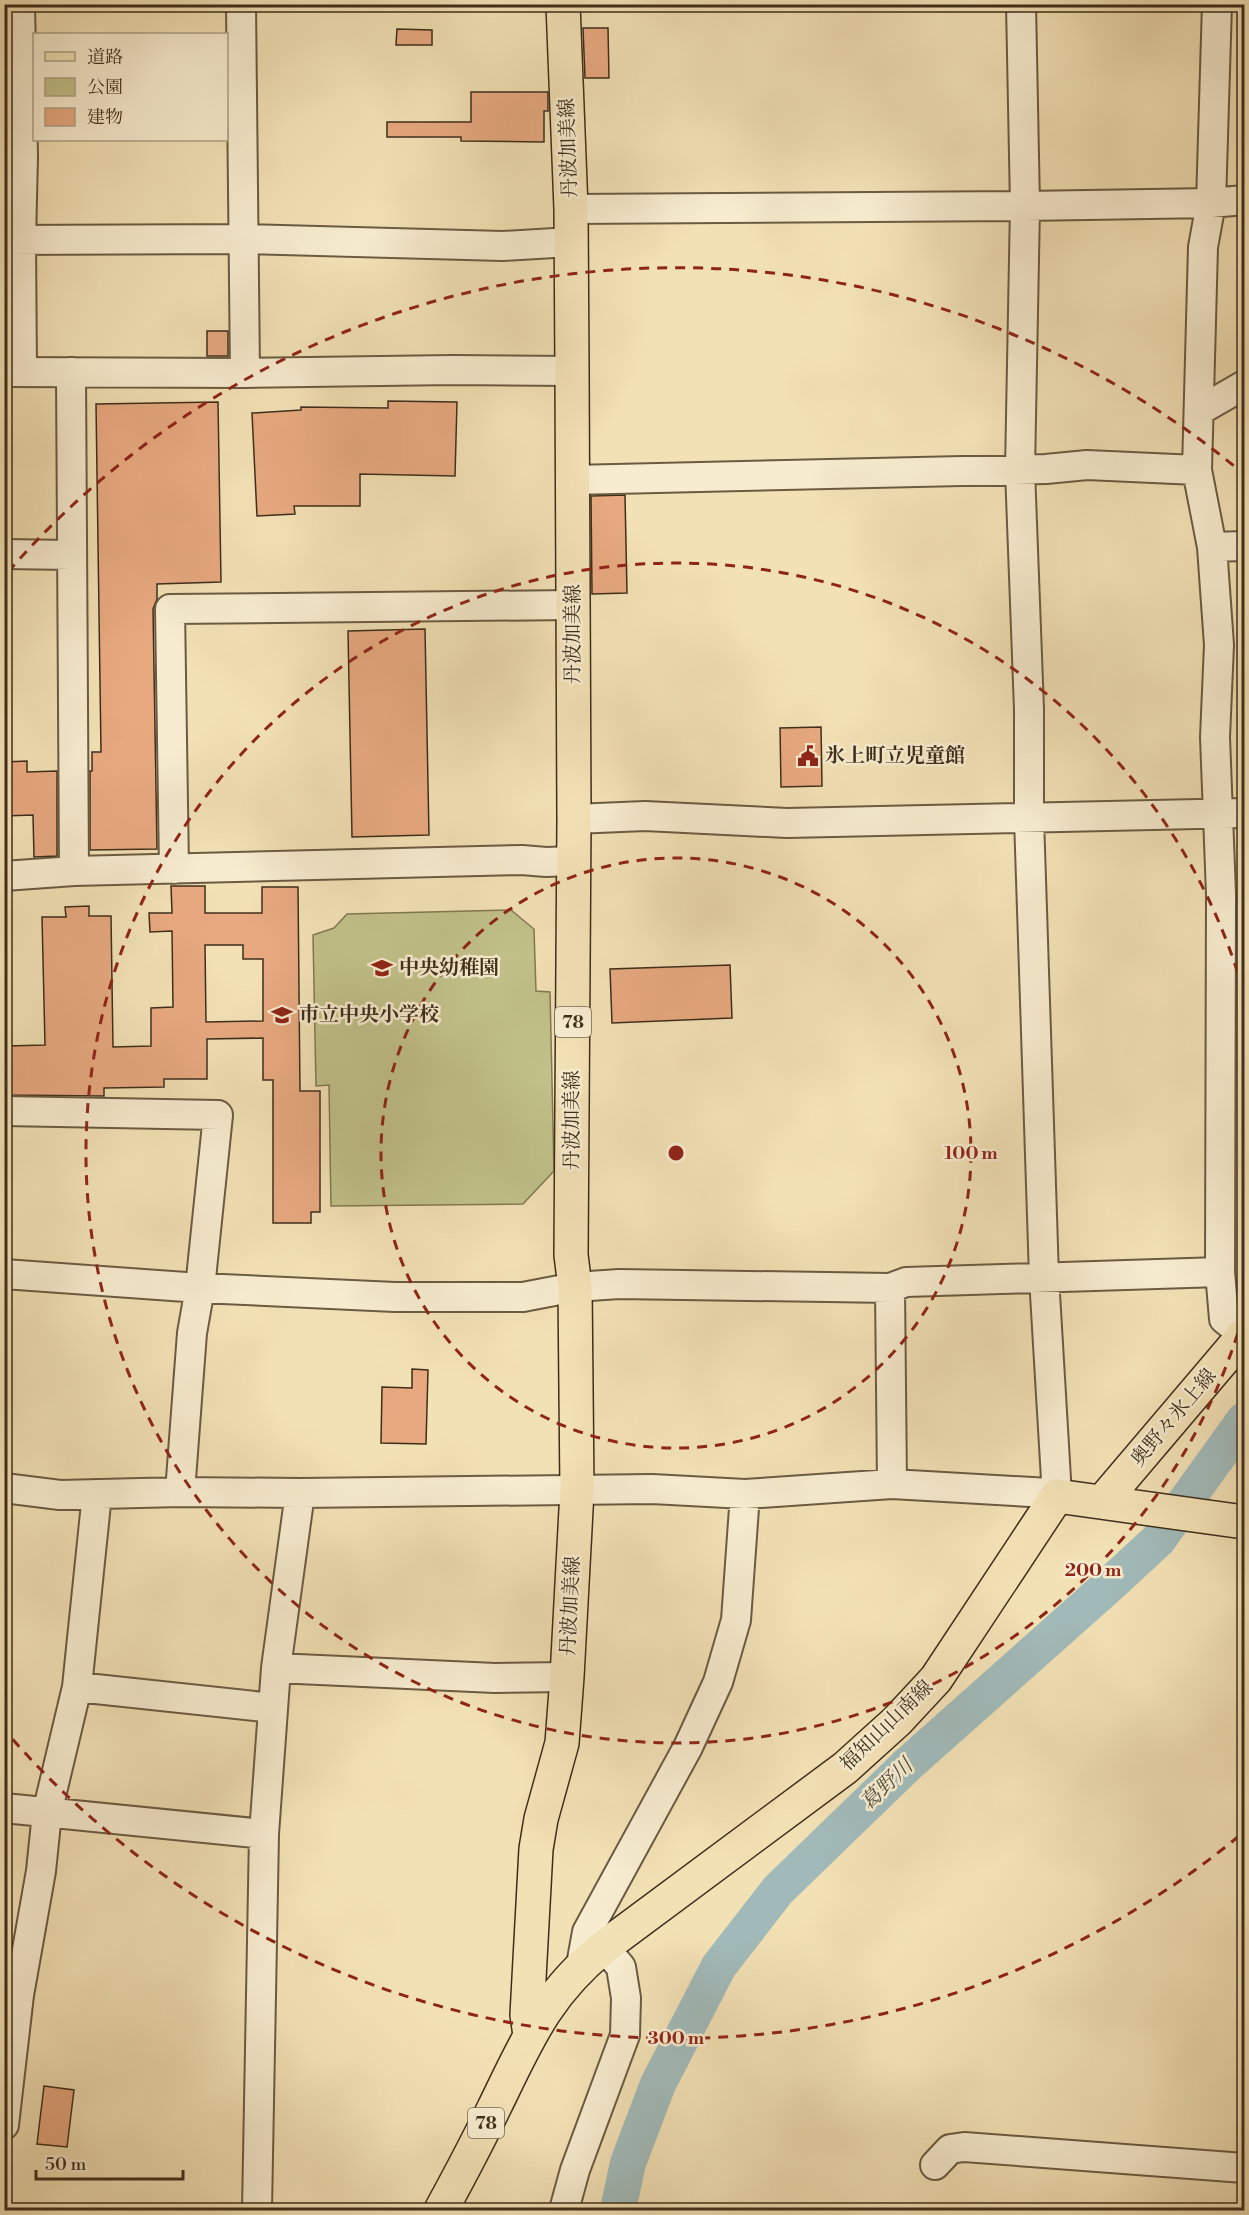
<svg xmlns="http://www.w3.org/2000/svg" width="1249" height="2215" viewBox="0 0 1249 2215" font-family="'Libre Bodoni','Noto Serif JP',serif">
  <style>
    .green { fill: #c1c189; stroke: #807852; stroke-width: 1.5 }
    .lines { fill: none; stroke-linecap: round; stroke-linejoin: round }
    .river { stroke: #a1bab9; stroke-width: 36 }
    .building { fill: #e8a980; stroke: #3e2e1b; stroke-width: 1.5; fill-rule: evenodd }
    .minor-casing { stroke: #6b5b42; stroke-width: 32 }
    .major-casing { stroke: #3e2e1b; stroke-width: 36 }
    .minor { stroke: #f7eccf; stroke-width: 28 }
    .major { stroke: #f2e1b5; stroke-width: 33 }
    .ring { fill: none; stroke: #8f2418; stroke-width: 3; stroke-dasharray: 10 8 }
    .labels { text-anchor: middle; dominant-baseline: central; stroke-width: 5; stroke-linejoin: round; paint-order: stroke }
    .shield { fill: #f7eccf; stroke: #766751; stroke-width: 1.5 }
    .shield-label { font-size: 18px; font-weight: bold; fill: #3e2e1b }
    .street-label { font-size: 20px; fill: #3e2e1b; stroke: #f7eccf }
    .poi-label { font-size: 20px; font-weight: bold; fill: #3e2e1b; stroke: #f7eccf; text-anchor: start }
    .water-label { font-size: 21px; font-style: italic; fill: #575142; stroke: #f7eccf }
    .centre { fill: #8f2418; stroke: #f7eccf; stroke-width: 3 }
    .ring-label { font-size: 18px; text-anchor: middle; font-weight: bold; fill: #8f2418; stroke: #f7eccf; stroke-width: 5; stroke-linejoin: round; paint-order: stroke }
  </style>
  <rect width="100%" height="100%" fill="#f2e1b5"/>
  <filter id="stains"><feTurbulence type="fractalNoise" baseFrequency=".00333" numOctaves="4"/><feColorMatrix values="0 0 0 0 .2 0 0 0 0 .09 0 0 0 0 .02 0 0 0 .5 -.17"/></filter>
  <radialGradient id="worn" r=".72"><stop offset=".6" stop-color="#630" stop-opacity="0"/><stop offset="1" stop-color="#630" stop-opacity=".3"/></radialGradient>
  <path class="green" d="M 511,910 L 534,929 L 536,991 L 550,992 L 554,1171 L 523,1204 L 331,1206 L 329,1085 L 316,1086 L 313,935 L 334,928 L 347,914 Z"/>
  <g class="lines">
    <path class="river" d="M 618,2210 L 628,2163 L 658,2084 L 719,1966 L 778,1890 L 906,1766 L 1106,1588 L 1158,1540 L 1244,1420"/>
  </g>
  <path class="building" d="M 583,28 L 608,28 L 609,78 L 585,78 Z
    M 397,29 L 432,30 L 432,45 L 396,45 Z
    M 471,92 L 548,92 L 548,111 L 544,111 L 544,142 L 461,141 L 461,137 L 387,137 L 387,122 L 471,122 Z
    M 207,331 L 228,331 L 228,356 L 207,356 Z
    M 388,401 L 457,402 L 455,476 L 360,474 L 360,506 L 294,506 L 295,514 L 257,516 L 252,413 L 301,410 L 301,407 L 388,408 Z
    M 218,402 L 221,582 L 157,584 L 157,599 L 153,609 L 157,849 L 90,850 L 90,771 L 92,771 L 92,752 L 101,752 L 96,404 Z
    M 625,495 L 627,593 L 592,594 L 591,496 Z
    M 425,629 L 429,835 L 352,837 L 348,631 Z
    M 821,727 L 822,786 L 781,787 L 780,728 Z
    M 27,761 L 27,772 L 57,771 L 57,856 L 34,857 L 33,815 L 4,816 L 4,762 Z
    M 171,886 L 205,886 L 205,913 L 262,913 L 262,887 L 298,887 L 300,1091 L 320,1091 L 320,1212 L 311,1212 L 311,1223 L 273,1223 L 273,1080 L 263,1080 L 263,1038 L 207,1039 L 207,1079 L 164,1079 L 164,1087 L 104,1088 L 104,1096 L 8,1095 L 7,1046 L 45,1045 L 42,917 L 66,917 L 65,907 L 89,906 L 89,916 L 111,916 L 113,1047 L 151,1046 L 151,1008 L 173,1007 L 172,931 L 150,932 L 149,913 L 172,913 ZM 205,945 L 243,945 L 243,959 L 263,959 L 263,1021 L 206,1022 Z
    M 730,965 L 732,1018 L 612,1023 L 610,969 Z
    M 412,1369 L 428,1370 L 426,1444 L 381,1443 L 382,1387 L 412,1388 Z
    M 44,2086 L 74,2090 L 67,2147 L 37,2144 Z"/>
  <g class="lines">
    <defs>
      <path id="minor" d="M 20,4 L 23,157 L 21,240 L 22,372
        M 241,4 L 245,373
        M 1217,4 L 1211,203 L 1203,247 L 1197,470 L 1212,547 L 1219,645 L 1215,737 L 1221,894 L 1220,1272 L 1224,1319 L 1244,1335
        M 571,209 L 1025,206 L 1211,203 L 1244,200
        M 4,240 L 244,239 L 503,246 L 571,242
        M 4,372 L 245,373 L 453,370 L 572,371
        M 71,372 L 74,871
        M 1199,411 L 1244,385
        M 572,480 L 1046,469 L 1087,465 L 1197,470
        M 1212,547 L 1244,546
        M 4,554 L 72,555
        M 574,819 L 645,816 L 787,823 L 1244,813
        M 174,869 L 170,609 L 572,605
        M 4,876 L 74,871 L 522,860 L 546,862 L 574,861
        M 4,1111 L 218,1115 L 200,1288 L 192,1333 L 180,1492
        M 4,1274 L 200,1288 L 395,1297 L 523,1297 L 575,1287 L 619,1284 L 890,1288 L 906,1282 L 1220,1272
        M 890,1288 L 892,1484
        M 4,1488 L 60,1495 L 180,1492 L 300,1493 L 652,1489 L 745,1494 L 892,1484 L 1049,1493 L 1057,1496 L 1044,1277 L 1029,818 L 1029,709 L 1020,470 L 1025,206 L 1021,4
        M 276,1668 L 495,1678 L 567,1677
        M 77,1687 L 273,1708
        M 4,1808 L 264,1834
        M 581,1965 L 587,1932 L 688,1747 L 718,1682 L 736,1620 L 745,1494
        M 4,2125 L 19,1995 L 41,1871 L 47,1813 L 77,1687 L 97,1494
        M 935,2165 L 950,2149 L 964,2147 L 1244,2168
        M 257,2210 L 264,1834 L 276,1668 L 300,1493
        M 564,2210 L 575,2170 L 625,2035 L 626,1998 L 621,1967 L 604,1947"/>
      <path id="major" d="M 1103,1501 L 1244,1335
        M 530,2035 L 527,2015 L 536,1849 L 541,1819 L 562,1743 L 567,1677 L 577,1491 L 575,1287 L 571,1255 L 574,819 L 572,371 L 571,209 L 563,4
        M 441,2210 C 459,2177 477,2143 494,2108 C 526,2043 545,1994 604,1947 L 845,1768 L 897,1721 L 936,1679 L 1057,1496 L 1244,1522"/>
    </defs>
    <use href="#minor" class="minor-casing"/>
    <use href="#major" class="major-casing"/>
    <use href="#minor" class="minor"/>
    <use href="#major" class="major"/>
  </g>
  <g class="ring">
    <circle cx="676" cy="1153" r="295"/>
    <path d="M1243 1316A590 590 0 1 1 1243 990"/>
    <path d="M1239 1836A885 885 0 0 1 8 1734M8 572A885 885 0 0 1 1239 470"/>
  </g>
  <defs>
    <symbol id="civic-bare" viewBox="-9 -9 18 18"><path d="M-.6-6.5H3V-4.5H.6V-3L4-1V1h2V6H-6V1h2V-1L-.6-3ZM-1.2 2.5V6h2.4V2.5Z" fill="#8f2418" stroke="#f7eccf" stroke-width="2.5" paint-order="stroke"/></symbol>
    <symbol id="school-bare" viewBox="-9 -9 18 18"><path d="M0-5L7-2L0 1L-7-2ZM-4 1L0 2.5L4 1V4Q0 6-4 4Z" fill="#8f2418" stroke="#f7eccf" stroke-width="2.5" paint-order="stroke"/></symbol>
  </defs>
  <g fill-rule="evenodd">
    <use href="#civic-bare" x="793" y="741" width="30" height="30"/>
    <use href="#school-bare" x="367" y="953" width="30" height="30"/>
    <use href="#school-bare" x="267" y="1000" width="30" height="30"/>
  </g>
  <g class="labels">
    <g class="shield">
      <rect x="555" y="1007" width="36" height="30" rx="4.5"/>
      <rect x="468" y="2108" width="36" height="30" rx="4.5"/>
    </g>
    <g class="shield-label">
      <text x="573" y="1022">78</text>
      <text x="486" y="2123">78</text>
    </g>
    <g class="street-label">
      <text transform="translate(569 148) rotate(-92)">丹波加美線</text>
      <text transform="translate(573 634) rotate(-90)">丹波加美線</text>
      <text transform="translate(572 1120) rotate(-90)">丹波加美線</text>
      <text transform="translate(1174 1418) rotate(-50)">奥野々氷上線</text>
      <text transform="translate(571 1606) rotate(-87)">丹波加美線</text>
      <text transform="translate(887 1726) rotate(-44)">福知山山南線</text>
    </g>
    <g class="poi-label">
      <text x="825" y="756">氷上町立児童館</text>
      <text x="399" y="968">中央幼稚園</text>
      <text x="299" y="1015">市立中央小学校</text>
    </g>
    <g class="water-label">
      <text transform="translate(887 1785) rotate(-44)">葛野川</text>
    </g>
  </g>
  <circle cx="676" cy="1153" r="9" class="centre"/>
  <g class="ring-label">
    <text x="971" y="1159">100 m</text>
    <text x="1093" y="1576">200 m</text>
    <text x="676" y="2044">300 m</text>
  </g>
  <rect width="1249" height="2215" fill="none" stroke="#f2e1b5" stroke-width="24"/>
  <rect x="6" y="6" width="1237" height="2203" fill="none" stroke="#3e2e1b" stroke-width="3"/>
  <rect x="12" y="12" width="1225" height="2191" fill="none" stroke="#3e2e1b" stroke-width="1.5"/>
  <rect x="33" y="33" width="195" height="108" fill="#f7eccf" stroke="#ada087" stroke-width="1.5"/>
  <rect x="45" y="52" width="30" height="9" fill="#f2e1b5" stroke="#ada087" stroke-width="1.5"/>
  <text x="87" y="63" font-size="18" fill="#3e2e1b">道路</text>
  <rect x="45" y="78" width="30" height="18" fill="#c1c189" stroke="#ada087" stroke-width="1.5"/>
  <text x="87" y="93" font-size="18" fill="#3e2e1b">公園</text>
  <rect x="45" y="108" width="30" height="18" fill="#e8a980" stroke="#ada087" stroke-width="1.5"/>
  <text x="87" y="123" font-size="18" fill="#3e2e1b">建物</text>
  <path d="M36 2170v9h147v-9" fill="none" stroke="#3e2e1b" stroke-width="3"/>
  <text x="45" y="2170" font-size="18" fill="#3e2e1b" stroke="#f7eccf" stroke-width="4.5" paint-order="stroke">50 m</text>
  <rect width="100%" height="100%" filter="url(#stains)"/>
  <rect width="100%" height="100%" fill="url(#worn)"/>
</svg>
